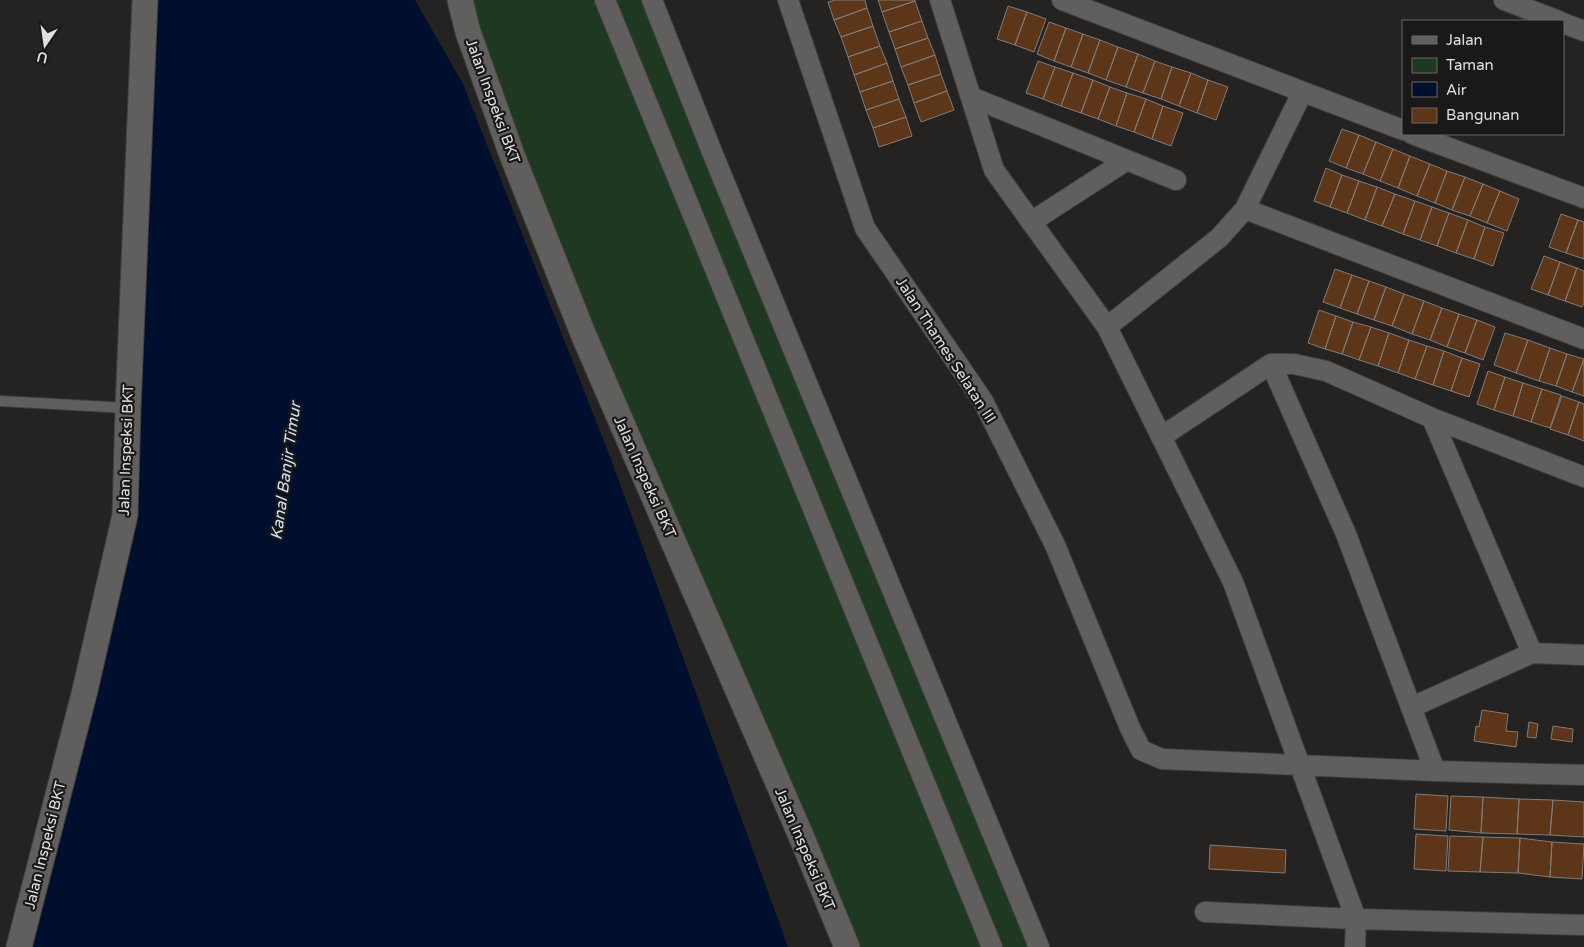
<svg xmlns="http://www.w3.org/2000/svg" width="1584" height="947" viewBox="0 0 1584 947" font-family="'Varela Round',sans-serif">
  <style>
    .green { fill: #1f3822 }
    .water { fill: #000f2e }
    .building { fill: #5d361a; stroke: #7e7c7a }
    .lines { fill: none; stroke-linecap: round; stroke-linejoin: round }
    .service-casing { stroke: #403f3d; stroke-width: 12 }
    .minor-casing { stroke: #403f3d; stroke-width: 22 }
    .tertiary-casing { stroke: #403f3d; stroke-width: 27 }
    .service { stroke: #615f5d; stroke-width: 10 }
    .minor { stroke: #615f5d; stroke-width: 20 }
    .tertiary { stroke: #615f5d; stroke-width: 25 }
    .labels { text-anchor: middle; dominant-baseline: central; stroke-width: 4.5; stroke-linejoin: round; paint-order: stroke }
    .street-label { font-size: 15px; fill: #e0dfde; stroke: #1b1917 }
    .water-label { font-size: 16px; font-style: italic; fill: #cee2fa; stroke: #1b1917 }
  </style>
  <rect width="100%" height="100%" fill="#242321"/>
  <path class="green" d="M 460,0 L 652,0 L 1039,947 L 848,947 L 793,819 Z"/>
  <path class="water" d="M 151,0 L 415,0 L 463,84 L 611,459 L 788,947 L 28,947 L 128,536 Z"/>
  <path class="building" d="M 835,0 L 865,0 L 867,8 L 834,20 L 828,2 Z
    M 878,0 L 915,0 L 915,1 L 882,12 Z
    M 915,1 L 922,21 L 889,32 L 882,12 Z
    M 1008,6 L 1027,12 L 1015,45 L 997,39 Z
    M 867,8 L 873,26 L 841,37 L 834,20 Z
    M 1027,12 L 1046,19 L 1034,52 L 1015,45 Z
    M 922,21 L 928,38 L 895,49 L 889,32 Z
    M 1049,22 L 1066,28 L 1054,61 L 1037,54 Z
    M 873,26 L 880,46 L 848,57 L 841,37 Z
    M 1066,28 L 1083,34 L 1071,67 L 1054,61 Z
    M 1083,34 L 1100,40 L 1088,73 L 1071,67 Z
    M 928,38 L 935,55 L 901,67 L 895,49 Z
    M 1100,40 L 1118,47 L 1106,80 L 1088,73 Z
    M 880,46 L 887,63 L 854,75 L 848,57 Z
    M 1118,47 L 1138,54 L 1126,87 L 1106,80 Z
    M 1138,54 L 1155,61 L 1143,93 L 1126,87 Z
    M 935,55 L 941,74 L 908,85 L 901,67 Z
    M 1038,61 L 1055,67 L 1043,99 L 1026,93 Z
    M 1155,61 L 1172,67 L 1161,99 L 1143,93 Z
    M 887,63 L 893,81 L 860,92 L 854,75 Z
    M 1055,67 L 1073,73 L 1061,106 L 1043,99 Z
    M 1172,67 L 1191,73 L 1179,106 L 1161,99 Z
    M 1073,73 L 1093,80 L 1081,113 L 1061,106 Z
    M 1191,73 L 1208,80 L 1197,113 L 1179,106 Z
    M 941,74 L 947,91 L 914,103 L 908,85 Z
    M 1093,80 L 1110,87 L 1098,119 L 1081,113 Z
    M 1208,80 L 1228,87 L 1216,120 L 1197,113 Z
    M 893,81 L 899,99 L 866,110 L 860,92 Z
    M 1110,87 L 1127,93 L 1116,126 L 1098,119 Z
    M 947,91 L 954,110 L 921,122 L 914,103 Z
    M 1127,93 L 1146,99 L 1134,132 L 1116,126 Z
    M 899,99 L 906,117 L 873,128 L 866,110 Z
    M 1146,99 L 1163,106 L 1152,139 L 1134,132 Z
    M 1163,106 L 1183,113 L 1171,146 L 1152,139 Z
    M 906,117 L 912,136 L 879,147 L 873,128 Z
    M 1342,129 L 1359,135 L 1346,168 L 1329,161 Z
    M 1359,135 L 1376,142 L 1363,174 L 1346,168 Z
    M 1376,142 L 1393,149 L 1380,181 L 1363,174 Z
    M 1393,149 L 1410,156 L 1398,188 L 1380,181 Z
    M 1410,156 L 1430,164 L 1417,196 L 1398,188 Z
    M 1430,164 L 1447,171 L 1435,203 L 1417,196 Z
    M 1326,168 L 1342,175 L 1330,207 L 1314,201 Z
    M 1447,171 L 1465,177 L 1452,210 L 1435,203 Z
    M 1342,175 L 1359,181 L 1347,213 L 1330,207 Z
    M 1465,177 L 1483,184 L 1470,216 L 1452,210 Z
    M 1359,181 L 1377,187 L 1365,220 L 1347,213 Z
    M 1483,184 L 1500,191 L 1487,223 L 1470,216 Z
    M 1377,187 L 1395,194 L 1382,226 L 1365,220 Z
    M 1500,191 L 1519,199 L 1507,231 L 1487,223 Z
    M 1395,194 L 1415,201 L 1403,234 L 1382,226 Z
    M 1415,201 L 1432,207 L 1420,240 L 1403,234 Z
    M 1432,207 L 1449,213 L 1437,246 L 1420,240 Z
    M 1449,213 L 1468,220 L 1456,253 L 1437,246 Z
    M 1561,214 L 1578,220 L 1566,253 L 1549,247 Z
    M 1468,220 L 1485,227 L 1474,259 L 1456,253 Z
    M 1578,220 L 1584,222 L 1584,259 L 1566,253 Z
    M 1485,227 L 1504,233 L 1493,266 L 1474,259 Z
    M 1544,256 L 1560,262 L 1548,295 L 1531,289 Z
    M 1560,262 L 1577,268 L 1565,301 L 1548,295 Z
    M 1577,268 L 1584,271 L 1584,303 L 1582,307 L 1565,301 Z
    M 1335,269 L 1352,275 L 1340,308 L 1323,302 Z
    M 1352,275 L 1369,281 L 1357,314 L 1340,308 Z
    M 1369,281 L 1386,287 L 1374,320 L 1357,314 Z
    M 1386,287 L 1404,294 L 1392,326 L 1374,320 Z
    M 1404,294 L 1424,301 L 1412,334 L 1392,326 Z
    M 1424,301 L 1442,308 L 1430,340 L 1412,334 Z
    M 1442,308 L 1459,314 L 1447,347 L 1430,340 Z
    M 1319,310 L 1336,316 L 1325,349 L 1308,343 Z
    M 1459,314 L 1477,320 L 1465,353 L 1447,347 Z
    M 1336,316 L 1353,322 L 1342,354 L 1325,349 Z
    M 1477,320 L 1495,327 L 1483,360 L 1465,353 Z
    M 1353,322 L 1371,327 L 1359,360 L 1342,354 Z
    M 1371,327 L 1389,333 L 1378,366 L 1359,360 Z
    M 1389,333 L 1409,340 L 1398,373 L 1378,366 Z
    M 1505,333 L 1528,340 L 1516,373 L 1494,365 Z
    M 1409,340 L 1427,346 L 1415,379 L 1398,373 Z
    M 1528,340 L 1550,348 L 1539,381 L 1516,373 Z
    M 1427,346 L 1444,351 L 1433,385 L 1415,379 Z
    M 1550,348 L 1567,354 L 1556,386 L 1539,381 Z
    M 1444,351 L 1462,358 L 1451,391 L 1433,385 Z
    M 1567,354 L 1584,359 L 1572,392 L 1556,386 Z
    M 1462,358 L 1480,364 L 1469,397 L 1451,391 Z
    M 1584,359 L 1584,396 L 1572,392 Z
    M 1488,371 L 1505,377 L 1494,410 L 1477,404 Z
    M 1505,377 L 1523,383 L 1513,416 L 1494,410 Z
    M 1523,383 L 1542,389 L 1531,422 L 1513,416 Z
    M 1542,389 L 1561,395 L 1550,428 L 1531,422 Z
    M 1562,396 L 1579,402 L 1568,435 L 1550,429 Z
    M 1579,402 L 1584,404 L 1584,441 L 1568,435 Z
    M 1482,710 L 1508,714 L 1506,731 L 1518,732 L 1516,747 L 1474,741 L 1476,726 L 1479,727 Z
    M 1529,722 L 1538,724 L 1536,738 L 1527,737 Z
    M 1553,726 L 1573,729 L 1572,742 L 1551,739 Z
    M 1416,794 L 1448,796 L 1446,831 L 1414,829 Z
    M 1451,796 L 1483,797 L 1481,833 L 1449,830 Z
    M 1483,797 L 1519,799 L 1517,834 L 1481,833 Z
    M 1519,799 L 1553,800 L 1550,835 L 1517,834 Z
    M 1553,800 L 1584,802 L 1584,837 L 1550,835 Z
    M 1416,834 L 1448,836 L 1446,871 L 1414,869 Z
    M 1450,836 L 1483,837 L 1480,872 L 1448,871 Z
    M 1483,837 L 1520,838 L 1518,873 L 1480,872 Z
    M 1520,838 L 1552,842 L 1550,877 L 1518,873 Z
    M 1552,842 L 1584,844 L 1582,879 L 1550,877 Z
    M 1210,845 L 1286,850 L 1285,873 L 1209,869 Z"/>
  <g class="lines">
    <defs>
      <path id="service" d="M 0,401 L 128,408"/>
      <path id="minor" d="M 605,0 L 992,947
        M 652,0 L 714,157 L 1039,947
        M 788,0 L 865,228 L 983,401 L 1055,545 L 1130,728 L 1141,750 L 1162,759 L 1435,771 L 1584,775
        M 940,0 L 994,170 L 1107,327 L 1233,582 L 1356,919 L 1355,947
        M 1062,0 L 1403,130
        M 1504,0 L 1559,21
        M 1563,23 L 1584,31
        M 971,97 L 1176,180
        M 1412,134 L 1584,198
        M 1245,209 L 1584,339
        M 1031,222 L 1127,160
        M 1107,327 L 1219,238 L 1245,209 L 1302,93
        M 1271,364 L 1346,534 L 1435,771
        M 1432,418 L 1532,653
        M 1161,437 L 1271,364 L 1294,364 L 1326,371 L 1432,418 L 1584,477
        M 1412,707 L 1532,653 L 1584,655
        M 1205,912 L 1356,919 L 1584,925"/>
      <path id="tertiary" d="M 460,0 L 468,32 L 512,155 L 584,336 L 802,838 L 847,947
        M 19,947 L 85,690 L 125,515 L 128,408 L 145,0"/>
    </defs>
    <use href="#service" class="service-casing"/>
    <use href="#minor" class="minor-casing"/>
    <use href="#tertiary" class="tertiary-casing"/>
    <use href="#service" class="service"/>
    <use href="#minor" class="minor"/>
    <use href="#tertiary" class="tertiary"/>
  </g>
  <g class="labels">
    <g class="street-label">
      <text transform="translate(493 101) rotate(70)">Jalan Inspeksi BKT</text>
      <text transform="translate(946 350) rotate(57)">Jalan Thames Selatan III</text>
      <text transform="translate(126 450) rotate(-88)">Jalan Inspeksi BKT</text>
      <text transform="translate(645 477) rotate(66)">Jalan Inspeksi BKT</text>
      <text transform="translate(45 845) rotate(-76)">Jalan Inspeksi BKT</text>
      <text transform="translate(805 849) rotate(67)">Jalan Inspeksi BKT</text>
    </g>
    <g class="water-label">
      <text transform="translate(286 471) rotate(-82)">Kanal Banjir Timur</text>
    </g>
  </g>
  <rect x="1402" y="20" width="162" height="115" fill="#1b1917" stroke="#6a6867"/>
  <rect x="1412" y="36" width="25" height="8" fill="#615f5d" stroke="#6a6867"/>
  <text x="1446" y="45" font-size="15" fill="#e0dfde">Jalan</text>
  <rect x="1412" y="58" width="25" height="15" fill="#1f3822" stroke="#6a6867"/>
  <text x="1446" y="70" font-size="15" fill="#e0dfde">Taman</text>
  <rect x="1412" y="82" width="25" height="15" fill="#000f2e" stroke="#6a6867"/>
  <text x="1446" y="95" font-size="15" fill="#e0dfde">Air</text>
  <rect x="1412" y="108" width="25" height="15" fill="#5d361a" stroke="#6a6867"/>
  <text x="1446" y="120" font-size="15" fill="#e0dfde">Bangunan</text>
  <g transform="translate(45 45) rotate(193)" stroke="#1b1917" stroke-width="4" paint-order="stroke">
  <path d="M0-4L9 19L0 12L-9 19Z" fill="#e0dfde"/>
  <text y="-8" font-size="14" font-weight="bold" text-anchor="middle" fill="#e0dfde">U</text>
  </g>
</svg>
